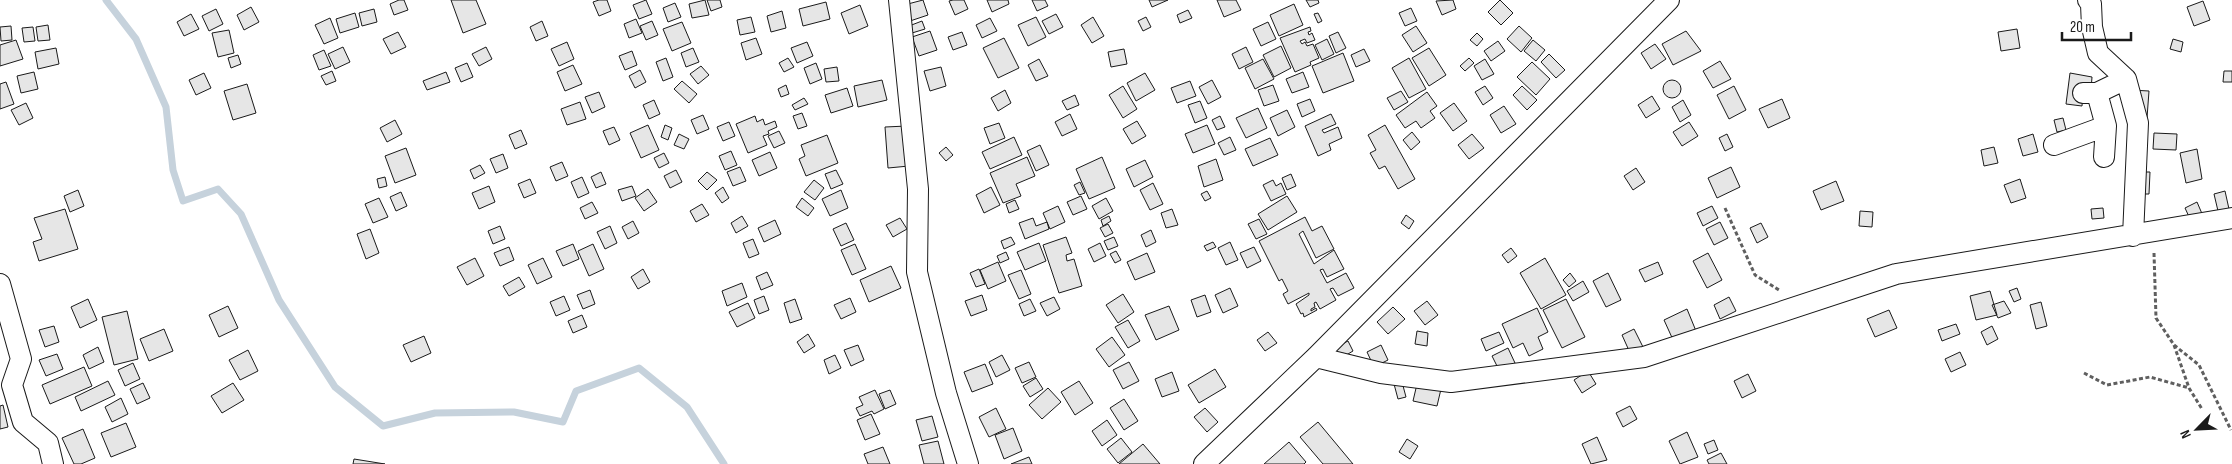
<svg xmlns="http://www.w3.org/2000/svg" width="2232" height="464" viewBox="0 0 2232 464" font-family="'Sofia Sans Condensed',sans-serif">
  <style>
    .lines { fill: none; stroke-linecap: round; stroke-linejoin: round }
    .stream { stroke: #c6d2dc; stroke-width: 7 }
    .building { fill: #e6e6e6; stroke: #1a1a1a }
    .street-casing { stroke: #1a1a1a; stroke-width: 22 }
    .path { stroke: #5f5f5f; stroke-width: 3; stroke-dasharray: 4 2.5; stroke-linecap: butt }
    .street { stroke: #fff; stroke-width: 20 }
  </style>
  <rect width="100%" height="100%" fill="#fff"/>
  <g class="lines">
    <path class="stream" d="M 106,0 L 136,39 L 166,107 L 173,170 L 183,201 L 218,189 L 241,214 L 279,300 L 335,387 L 383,426 L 435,413 L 514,412 L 563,422 L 576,391 L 639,368 L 687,407 L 724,464"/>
  </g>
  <path class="building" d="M 399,0 L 404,0 L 408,10 L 394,15 L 390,4 Z
    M 451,0 L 476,0 L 486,24 L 463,33 Z
    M 599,0 L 607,0 L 611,11 L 599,16 L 593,2 Z
    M 646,0 L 652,14 L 639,19 L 633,5 Z
    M 705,0 L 709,15 L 692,18 L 689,4 Z
    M 707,0 L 720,0 L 722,7 L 711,11 Z
    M 923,0 L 928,15 L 910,21 L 904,5 Z
    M 953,0 L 964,0 L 968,9 L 955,15 L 949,1 Z
    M 987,0 L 1008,0 L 1009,4 L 992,12 Z
    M 1032,0 L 1045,0 L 1048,6 L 1037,11 Z
    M 1149,0 L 1168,0 L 1152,7 Z
    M 1217,0 L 1236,0 L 1241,10 L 1224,17 Z
    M 1306,0 L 1318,0 L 1319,3 L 1310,7 Z
    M 1453,0 L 1456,9 L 1442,15 L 1436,1 Z
    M 1500,0 L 1513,13 L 1501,25 L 1488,12 Z
    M 2203,1 L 2210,20 L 2194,26 L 2187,7 Z
    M 826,2 L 830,19 L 803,26 L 799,9 Z
    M 675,3 L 681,17 L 668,22 L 663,8 Z
    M 1294,4 L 1303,25 L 1279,36 L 1270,15 Z
    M 860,5 L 868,26 L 849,34 L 841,13 Z
    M 251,7 L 259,22 L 244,30 L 237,15 Z
    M 1411,8 L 1417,21 L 1405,26 L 1399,13 Z
    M 216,9 L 223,24 L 209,31 L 202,16 Z
    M 374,9 L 377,22 L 362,26 L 359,13 Z
    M 1188,10 L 1192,18 L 1180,23 L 1177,15 Z
    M 782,11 L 786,28 L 771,32 L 767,16 Z
    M 355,13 L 359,27 L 340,33 L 336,19 Z
    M 1318,13 L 1322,21 L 1318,23 L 1314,14 Z
    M 191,14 L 199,29 L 184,36 L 177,22 Z
    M 1056,14 L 1063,27 L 1049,34 L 1042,21 Z
    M 751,17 L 755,32 L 740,35 L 737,20 Z
    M 1036,17 L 1046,37 L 1028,46 L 1018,25 Z
    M 1093,17 L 1104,36 L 1092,43 L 1081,25 Z
    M 1146,17 L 1151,27 L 1143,31 L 1138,21 Z
    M 330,18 L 338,38 L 324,44 L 315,25 Z
    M 990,18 L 997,31 L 982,38 L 976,25 Z
    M 636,19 L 642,33 L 629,38 L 624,24 Z
    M 542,21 L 548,36 L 536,41 L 530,27 Z
    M 652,21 L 658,35 L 646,40 L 640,26 Z
    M 922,21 L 925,29 L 912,33 L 909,26 Z
    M 682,22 L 691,43 L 672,51 L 663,29 Z
    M 1268,22 L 1276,39 L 1261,46 L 1253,29 Z
    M 48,25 L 50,40 L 38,41 L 36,27 Z
    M 11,26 L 12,40 L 1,41 L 0,27 Z
    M 1416,26 L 1427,43 L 1413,52 L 1402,35 Z
    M 1519,26 L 1532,38 L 1521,52 L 1507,39 Z
    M 33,27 L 35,41 L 24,42 L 22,28 Z
    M 1310,27 L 1311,31 L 1308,32 L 1309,35 L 1312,33 L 1315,40 L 1307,43 L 1305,39 L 1300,41 L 1302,44 L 1305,42 L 1307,46 L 1313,44 L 1319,58 L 1310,62 L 1311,65 L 1295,72 L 1280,38 Z
    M 2017,29 L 2020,48 L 2001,51 L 1998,32 Z
    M 229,30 L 234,53 L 218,57 L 212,33 Z
    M 930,31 L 937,50 L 919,56 L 912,37 Z
    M 1686,31 L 1701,51 L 1673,65 L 1662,44 Z
    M 398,32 L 406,47 L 391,54 L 383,39 Z
    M 962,32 L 967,45 L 953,50 L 948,37 Z
    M 1338,32 L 1346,48 L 1336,53 L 1329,36 Z
    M 1477,33 L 1483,39 L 1477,46 L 1470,40 Z
    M 756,38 L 762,54 L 746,60 L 741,43 Z
    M 1004,38 L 1019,68 L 998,78 L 983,48 Z
    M 1327,39 L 1334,54 L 1322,60 L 1315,45 Z
    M 2173,39 L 2183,42 L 2181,52 L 2170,49 Z
    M 16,40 L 23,59 L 0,66 L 0,45 Z
    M 1533,40 L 1545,50 L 1536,61 L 1524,51 Z
    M 1498,41 L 1505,51 L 1491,61 L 1484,51 Z
    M 567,42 L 574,59 L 559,66 L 551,49 Z
    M 807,42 L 813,56 L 797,63 L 791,48 Z
    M 1655,44 L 1666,59 L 1651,69 L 1641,53 Z
    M 1281,46 L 1291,68 L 1274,77 L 1263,55 Z
    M 343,47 L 350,62 L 335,69 L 328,54 Z
    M 486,47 L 492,59 L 479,66 L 472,54 Z
    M 1246,47 L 1253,62 L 1239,69 L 1232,54 Z
    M 56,48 L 59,64 L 38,69 L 35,52 Z
    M 693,48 L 699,62 L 686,67 L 681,53 Z
    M 1429,48 L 1446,75 L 1429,86 L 1412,58 Z
    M 1124,49 L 1127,64 L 1111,67 L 1108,52 Z
    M 1364,49 L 1370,61 L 1356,67 L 1351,55 Z
    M 324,50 L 331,66 L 319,70 L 313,55 Z
    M 632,51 L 637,65 L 625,70 L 619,56 Z
    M 1343,53 L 1354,81 L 1323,93 L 1312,66 Z
    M 1549,54 L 1565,70 L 1556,78 L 1541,62 Z
    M 238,55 L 241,64 L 231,68 L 228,58 Z
    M 666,58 L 673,77 L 663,81 L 656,62 Z
    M 788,58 L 794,67 L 784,72 L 779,63 Z
    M 1409,58 L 1426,89 L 1409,98 L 1392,68 Z
    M 1469,58 L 1474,63 L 1465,71 L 1460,66 Z
    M 1039,59 L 1048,76 L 1036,81 L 1028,65 Z
    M 1263,59 L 1274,79 L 1255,89 L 1245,68 Z
    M 1485,59 L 1494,74 L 1482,80 L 1474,66 Z
    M 1720,61 L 1731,79 L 1713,88 L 1703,71 Z
    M 1532,62 L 1550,79 L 1536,95 L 1517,77 Z
    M 467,63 L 473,77 L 461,82 L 455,68 Z
    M 816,63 L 822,79 L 810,84 L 804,68 Z
    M 573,65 L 582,84 L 565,91 L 557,72 Z
    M 701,66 L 709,75 L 698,84 L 690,74 Z
    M 837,67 L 839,81 L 826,82 L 824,69 Z
    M 941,67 L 946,86 L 930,91 L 924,71 Z
    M 640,70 L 646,82 L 635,88 L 629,76 Z
    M 332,71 L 336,81 L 326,85 L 321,76 Z
    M 2224,71 L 2232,71 L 2232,82 L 2223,82 Z
    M 34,72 L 38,89 L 21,93 L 17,76 Z
    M 446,72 L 450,82 L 427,90 L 423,81 Z
    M 1303,72 L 1309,87 L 1292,93 L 1286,79 Z
    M 204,73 L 211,88 L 196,95 L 189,80 Z
    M 1145,73 L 1155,90 L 1136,101 L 1127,83 Z
    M 2070,73 L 2092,77 L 2091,90 L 2083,93 L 2082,106 L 2066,104 Z
    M 882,80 L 887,100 L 858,107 L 854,86 Z
    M 1212,80 L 1221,97 L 1208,104 L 1199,87 Z
    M1663 89a9 9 0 1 1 18 0a9 9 0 1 1-18 0Z
    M 682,81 L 697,94 L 689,103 L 674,89 Z
    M 1190,81 L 1196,96 L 1177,103 L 1171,88 Z
    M 6,82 L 14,104 L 0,109 L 0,84 Z
    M 247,84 L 256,113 L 233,120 L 224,91 Z
    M 786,85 L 789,94 L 781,97 L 778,89 Z
    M 1273,85 L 1279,101 L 1264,106 L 1258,90 Z
    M 1123,86 L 1137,109 L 1123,118 L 1109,95 Z
    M 1485,86 L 1493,98 L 1483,105 L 1475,92 Z
    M 1522,86 L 1537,100 L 1527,110 L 1513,95 Z
    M 1734,86 L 1746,110 L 1729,119 L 1717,95 Z
    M 847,88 L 853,106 L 831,113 L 825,95 Z
    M 1005,90 L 1011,103 L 998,111 L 991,98 Z
    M 2131,90 L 2149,91 L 2147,118 L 2130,117 Z
    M 1401,91 L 1408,102 L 1394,110 L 1387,98 Z
    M 599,92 L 605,107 L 592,113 L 585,97 Z
    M 1427,92 L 1437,106 L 1430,111 L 1435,118 L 1421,128 L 1416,121 L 1405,128 L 1396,115 Z
    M 1075,95 L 1079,105 L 1067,110 L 1062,101 Z
    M 1652,96 L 1660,109 L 1646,118 L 1638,105 Z
    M 804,98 L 808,104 L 795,110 L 792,105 Z
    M 1310,99 L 1315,111 L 1302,117 L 1297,104 Z
    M 1782,99 L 1790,118 L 1768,128 L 1759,109 Z
    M 654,100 L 660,114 L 649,119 L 643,105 Z
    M 1683,100 L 1691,115 L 1680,122 L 1672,107 Z
    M 1200,101 L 1207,118 L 1195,123 L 1188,105 Z
    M 580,102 L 586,119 L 567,125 L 561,109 Z
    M 26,103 L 33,118 L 19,125 L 11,110 Z
    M 1454,103 L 1467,121 L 1453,131 L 1440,113 Z
    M 1504,106 L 1516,124 L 1501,133 L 1490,115 Z
    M 1258,108 L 1267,128 L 1246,138 L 1236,118 Z
    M 1287,110 L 1295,127 L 1278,136 L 1270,118 Z
    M 802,113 L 807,126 L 798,129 L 793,116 Z
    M 1070,114 L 1077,129 L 1062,136 L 1055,122 Z
    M 1331,114 L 1336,124 L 1322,130 L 1324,133 L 1338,127 L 1342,138 L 1329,144 L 1331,150 L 1318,156 L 1305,126 Z
    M 703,115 L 709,129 L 697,134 L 691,120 Z
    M 755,116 L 757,122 L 763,119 L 765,125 L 775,121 L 777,127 L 768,131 L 769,134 L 763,136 L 767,145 L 748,153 L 736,124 Z
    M 1220,116 L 1225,127 L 1217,130 L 1212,120 Z
    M 2063,118 L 2066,130 L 2057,132 L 2054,120 Z
    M 395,120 L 402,134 L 387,142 L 380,128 Z
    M 1137,121 L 1146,136 L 1132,144 L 1123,129 Z
    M 729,122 L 735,136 L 723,141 L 717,127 Z
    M 1689,122 L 1698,136 L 1682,146 L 1673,132 Z
    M 999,123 L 1005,138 L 990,144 L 984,128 Z
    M 648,125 L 659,150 L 641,158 L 630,133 Z
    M 665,125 L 672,128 L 668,140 L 661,137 Z
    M 1207,125 L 1215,144 L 1193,153 L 1185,134 Z
    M 1385,125 L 1415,179 L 1398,189 L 1385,166 L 1379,169 L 1370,153 L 1376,150 L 1368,135 Z
    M 907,126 L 909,166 L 888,168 L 885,127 Z
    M 614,127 L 620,140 L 609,145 L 603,131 Z
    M 521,130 L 527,144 L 515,149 L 509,135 Z
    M 779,131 L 785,143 L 774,148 L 768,136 Z
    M 1412,132 L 1420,142 L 1411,150 L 1403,140 Z
    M 2154,133 L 2177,134 L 2176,150 L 2153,149 Z
    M 679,134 L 689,139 L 684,149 L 674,145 Z
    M 1472,134 L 1484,148 L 1469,159 L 1458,145 Z
    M 1727,134 L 1733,147 L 1725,151 L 1719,138 Z
    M 2033,134 L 2038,152 L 2023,156 L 2018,139 Z
    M 827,135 L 838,163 L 806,176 L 799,159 L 805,156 L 801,145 Z
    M 1014,137 L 1022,155 L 990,169 L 982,152 Z
    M 1230,137 L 1236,150 L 1224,155 L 1218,143 Z
    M 1270,138 L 1278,155 L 1253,166 L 1245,149 Z
    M 1040,145 L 1049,165 L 1036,171 L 1027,151 Z
    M 946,147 L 953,155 L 946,161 L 939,153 Z
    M 1994,147 L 1998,163 L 1984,166 L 1981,150 Z
    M 406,148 L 416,175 L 395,183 L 385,156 Z
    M 2197,149 L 2202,179 L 2186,183 L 2180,153 Z
    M 731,151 L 737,165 L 725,170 L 719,156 Z
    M 770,152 L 777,168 L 759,176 L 752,160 Z
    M 664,153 L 669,163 L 659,168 L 654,158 Z
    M 503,154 L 508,168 L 496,173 L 490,159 Z
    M 1027,157 L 1035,176 L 1016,184 L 1021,196 L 1003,203 L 990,173 Z
    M 1102,157 L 1115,188 L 1089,199 L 1076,169 Z
    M 1216,159 L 1223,180 L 1204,187 L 1198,166 Z
    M 1145,160 L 1153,177 L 1134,187 L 1126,169 Z
    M 562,162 L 568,176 L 556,181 L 550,167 Z
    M 480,165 L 485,173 L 474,179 L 470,170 Z
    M 740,167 L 746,181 L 733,186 L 727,172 Z
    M 1731,167 L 1740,187 L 1717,198 L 1708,178 Z
    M 1636,168 L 1645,182 L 1633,190 L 1624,176 Z
    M 676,170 L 682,182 L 670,188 L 664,176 Z
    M 836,170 L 843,184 L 831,189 L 825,174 Z
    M 601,172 L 606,184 L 596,188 L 591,177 Z
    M 707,172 L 717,180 L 707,190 L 698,181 Z
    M 2133,172 L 2150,172 L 2149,194 L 2132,194 Z
    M 1291,174 L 1296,186 L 1287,190 L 1282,178 Z
    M 385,177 L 387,186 L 379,188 L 377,179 Z
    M 582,177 L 589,193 L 578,198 L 571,182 Z
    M 530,179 L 536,193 L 524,198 L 518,184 Z
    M 2020,179 L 2026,198 L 2011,203 L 2004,185 Z
    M 814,180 L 824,188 L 815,200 L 804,192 Z
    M 1273,180 L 1276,186 L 1281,183 L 1286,194 L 1271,201 L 1263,185 Z
    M 1836,181 L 1844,201 L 1821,210 L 1813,191 Z
    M 1080,182 L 1085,193 L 1079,195 L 1074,185 Z
    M 1153,183 L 1163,204 L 1150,210 L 1140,190 Z
    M 489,186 L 495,202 L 479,209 L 472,193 Z
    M 632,186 L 636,196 L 622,201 L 618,190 Z
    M 723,187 L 729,198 L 722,203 L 715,193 Z
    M 991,187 L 1000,205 L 984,213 L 976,195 Z
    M 648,189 L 657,202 L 644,211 L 635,198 Z
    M 78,190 L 84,206 L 70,212 L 64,196 Z
    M 841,190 L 848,208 L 830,216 L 822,199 Z
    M 1207,191 L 1211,198 L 1205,201 L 1201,194 Z
    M 2225,191 L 2229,209 L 2218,211 L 2214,194 Z
    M 401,192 L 407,206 L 396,211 L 390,197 Z
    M 1081,196 L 1087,209 L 1073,215 L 1067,202 Z
    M 1287,196 L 1297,212 L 1268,230 L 1258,214 Z
    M 379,198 L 388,217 L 373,223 L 365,204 Z
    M 802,198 L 814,208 L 808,216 L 796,207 Z
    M 1106,198 L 1113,211 L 1099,219 L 1092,206 Z
    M 1015,200 L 1019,209 L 1009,213 L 1006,204 Z
    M 592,202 L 598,213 L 585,219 L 580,208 Z
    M 2197,202 L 2203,216 L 2191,221 L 2185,208 Z
    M 702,204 L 709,215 L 696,222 L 690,211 Z
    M 1058,206 L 1065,222 L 1050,229 L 1043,213 Z
    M 1712,206 L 1718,218 L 1703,226 L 1697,213 Z
    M 2103,208 L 2104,218 L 2092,219 L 2091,209 Z
    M 65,209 L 78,249 L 39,261 L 33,242 L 42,239 L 34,218 Z
    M 1172,209 L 1178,225 L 1166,228 L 1161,213 Z
    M 1860,211 L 1873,212 L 1872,227 L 1859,226 Z
    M 1406,215 L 1414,221 L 1409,229 L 1401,223 Z
    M 742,216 L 748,226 L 736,233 L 731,223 Z
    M 1109,216 L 1111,221 L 1103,226 L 1101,220 Z
    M 1305,217 L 1312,231 L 1322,226 L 1334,249 L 1316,258 L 1303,231 L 1299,234 L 1314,264 L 1334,250 L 1344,269 L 1327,277 L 1323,269 L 1320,270 L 1327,283 L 1346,273 L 1354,288 L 1338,296 L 1333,288 L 1330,289 L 1336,300 L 1320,309 L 1316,302 L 1314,303 L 1315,307 L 1311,309 L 1311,311 L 1316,308 L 1317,310 L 1304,317 L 1303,313 L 1301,314 L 1296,304 L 1309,295 L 1309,293 L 1288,304 L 1283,294 L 1288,291 L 1282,279 L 1279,281 L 1259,241 Z
    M 900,218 L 907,229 L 893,237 L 886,225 Z
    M 1033,218 L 1036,226 L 1047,222 L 1049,229 L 1025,239 L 1019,223 Z
    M 1259,219 L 1267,234 L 1256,239 L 1248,224 Z
    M 775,220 L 781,234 L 764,242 L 758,228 Z
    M 633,221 L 639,233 L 628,239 L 622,227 Z
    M 1720,222 L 1728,238 L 1714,245 L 1706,229 Z
    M 846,223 L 854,240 L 841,246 L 833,229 Z
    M 1761,223 L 1768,237 L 1757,243 L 1750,228 Z
    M 1108,224 L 1113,233 L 1105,237 L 1100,228 Z
    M 500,226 L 505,239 L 493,244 L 488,231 Z
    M 610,226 L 617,243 L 605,249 L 597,232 Z
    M 370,229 L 379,253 L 366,259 L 357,234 Z
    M 1151,230 L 1156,242 L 1146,247 L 1141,235 Z
    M 1011,237 L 1015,244 L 1004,249 L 1001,241 Z
    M 1066,237 L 1072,253 L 1066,255 L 1067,261 L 1074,259 L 1082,286 L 1059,293 L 1043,245 Z
    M 1114,237 L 1118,246 L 1108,250 L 1104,241 Z
    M 753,239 L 759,254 L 749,258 L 743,243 Z
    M 1213,242 L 1216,247 L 1207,251 L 1204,246 Z
    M 1230,242 L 1238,260 L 1226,265 L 1218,248 Z
    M 1039,243 L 1046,261 L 1025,270 L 1017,252 Z
    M 1100,243 L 1106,256 L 1094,262 L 1088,249 Z
    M 573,244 L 579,259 L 563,266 L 556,251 Z
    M 593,244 L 604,269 L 589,276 L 578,251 Z
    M 855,244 L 866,269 L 852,275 L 841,250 Z
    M 509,247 L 514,260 L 500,266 L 494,253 Z
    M 1254,247 L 1261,261 L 1247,268 L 1240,253 Z
    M 1511,248 L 1517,256 L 1508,263 L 1502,255 Z
    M 1116,251 L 1121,260 L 1115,263 L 1110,254 Z
    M 1006,252 L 1009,259 L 1000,263 L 997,256 Z
    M 1147,253 L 1155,272 L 1135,280 L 1127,262 Z
    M 1708,253 L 1722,280 L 1707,288 L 1693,261 Z
    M 475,258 L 484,276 L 467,285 L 457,267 Z
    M 543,258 L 552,277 L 537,284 L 528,265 Z
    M 1545,258 L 1566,295 L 1541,309 L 1520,273 Z
    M 998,262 L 1006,281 L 988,289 L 980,270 Z
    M 1658,262 L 1663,274 L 1645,282 L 1639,270 Z
    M 891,266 L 901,288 L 869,302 L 860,280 Z
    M 643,269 L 650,282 L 638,289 L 631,277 Z
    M 979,269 L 985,284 L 976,287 L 970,273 Z
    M 1021,270 L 1031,294 L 1019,299 L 1008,275 Z
    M 767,272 L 773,285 L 761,290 L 756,277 Z
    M 1570,273 L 1576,281 L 1569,287 L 1563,280 Z
    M 1608,273 L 1621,300 L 1606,307 L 1593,281 Z
    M 519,277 L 525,287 L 509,296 L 503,286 Z
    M 1583,281 L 1589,292 L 1573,301 L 1567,291 Z
    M 742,283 L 747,297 L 727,306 L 722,291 Z
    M 1230,288 L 1238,306 L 1223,313 L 1215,295 Z
    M 2017,288 L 2021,299 L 2014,302 L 2009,291 Z
    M 590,290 L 595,304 L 583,309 L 577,295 Z
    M 1990,291 L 1997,315 L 1976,320 L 1970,296 Z
    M 1123,294 L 1134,312 L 1118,323 L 1106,305 Z
    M 982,295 L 987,310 L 971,316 L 965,301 Z
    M 1205,295 L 1211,312 L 1197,317 L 1191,300 Z
    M 564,296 L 570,310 L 556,316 L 550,302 Z
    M 764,296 L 769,310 L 759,314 L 754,300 Z
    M 1054,297 L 1060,309 L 1047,316 L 1040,303 Z
    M 1729,297 L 1736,311 L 1720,319 L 1714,305 Z
    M 850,298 L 856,312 L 841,319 L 834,305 Z
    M 88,299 L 97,320 L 80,328 L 71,307 Z
    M 795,299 L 802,319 L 790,323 L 784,303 Z
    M 1030,299 L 1036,311 L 1024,316 L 1019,304 Z
    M 1566,299 L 1585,337 L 1562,348 L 1543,310 Z
    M 1427,301 L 1438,315 L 1425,325 L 1414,311 Z
    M 2004,301 L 2011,313 L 1998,318 L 1992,305 Z
    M 2041,302 L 2047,326 L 2036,329 L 2030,305 Z
    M 748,303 L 755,318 L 737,327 L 729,312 Z
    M 228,306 L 238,328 L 219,337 L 209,315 Z
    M 1169,306 L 1179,330 L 1156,340 L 1145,315 Z
    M 1393,307 L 1405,319 L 1388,334 L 1377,322 Z
    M 1537,308 L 1548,332 L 1538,337 L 1543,349 L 1529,356 L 1523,343 L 1513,348 L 1502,324 Z
    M 1687,309 L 1696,331 L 1674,342 L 1664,320 Z
    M 1889,310 L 1897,328 L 1875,337 L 1867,319 Z
    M 127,311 L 138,359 L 114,365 L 102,317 Z
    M 582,315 L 587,327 L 573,333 L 568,321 Z
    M 1128,320 L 1140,341 L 1128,348 L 1115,327 Z
    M 1956,324 L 1960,334 L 1942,341 L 1938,330 Z
    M 54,326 L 59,342 L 45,347 L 39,330 Z
    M 1992,326 L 1998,339 L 1987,345 L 1981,332 Z
    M 164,329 L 173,351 L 149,361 L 140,339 Z
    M 1634,329 L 1644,349 L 1631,355 L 1622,335 Z
    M 1417,331 L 1428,333 L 1427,346 L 1415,344 Z
    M 1268,332 L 1277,343 L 1265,351 L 1257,340 Z
    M 1499,332 L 1504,343 L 1486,351 L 1481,339 Z
    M 808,334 L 815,346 L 804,353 L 797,342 Z
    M 424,336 L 431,353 L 411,362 L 403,345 Z
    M 1112,337 L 1125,355 L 1109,367 L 1096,349 Z
    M 1348,341 L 1353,351 L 1338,360 L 1332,349 Z
    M 858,345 L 864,360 L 851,366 L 844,350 Z
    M 1381,345 L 1388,360 L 1374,367 L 1367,352 Z
    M 98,347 L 104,362 L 89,369 L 83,355 Z
    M 1508,348 L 1515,363 L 1499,370 L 1492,356 Z
    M 248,350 L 258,371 L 240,380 L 229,360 Z
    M 1960,352 L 1966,365 L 1951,372 L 1945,359 Z
    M 57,354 L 63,369 L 46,376 L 39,360 Z
    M 835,355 L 841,368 L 829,374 L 824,360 Z
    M 1002,355 L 1010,370 L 996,377 L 989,362 Z
    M 1029,362 L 1036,377 L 1022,383 L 1015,368 Z
    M 1129,362 L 1139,381 L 1123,389 L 1113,370 Z
    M 133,363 L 140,379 L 125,386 L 118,370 Z
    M 985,364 L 993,384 L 972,392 L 964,372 Z
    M 84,367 L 92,386 L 50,404 L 42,385 Z
    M 1215,369 L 1226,387 L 1199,403 L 1188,385 Z
    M 1588,371 L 1596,384 L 1582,393 L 1574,380 Z
    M 1172,372 L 1179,391 L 1162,397 L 1155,379 Z
    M 1748,374 L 1756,391 L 1742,398 L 1734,381 Z
    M 1036,378 L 1043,389 L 1030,397 L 1023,386 Z
    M 108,381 L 115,395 L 81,411 L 75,397 Z
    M 1079,381 L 1093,403 L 1075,415 L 1061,392 Z
    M 1402,382 L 1406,397 L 1398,399 L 1394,384 Z
    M 143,383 L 150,398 L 137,404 L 130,389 Z
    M 233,383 L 244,400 L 222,413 L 211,396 Z
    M 1417,384 L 1441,389 L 1437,406 L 1413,401 Z
    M 1048,388 L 1061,402 L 1042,419 L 1029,405 Z
    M 875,390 L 884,409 L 874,414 L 872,411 L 860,416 L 856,408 L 863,405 L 859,397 Z
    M 890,390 L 896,404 L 885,409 L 879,394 Z
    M 121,398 L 128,414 L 112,422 L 105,407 Z
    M 1124,399 L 1138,421 L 1124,430 L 1110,408 Z
    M 3,405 L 8,427 L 0,429 L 0,406 Z
    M 1630,406 L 1637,419 L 1623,427 L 1616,413 Z
    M 996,408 L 1006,429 L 989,437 L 979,417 Z
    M 1205,408 L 1218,422 L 1207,432 L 1194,417 Z
    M 871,414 L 880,434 L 865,440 L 857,420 Z
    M 932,416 L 938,437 L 922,441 L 916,420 Z
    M 1107,420 L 1117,435 L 1102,446 L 1092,431 Z
    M 1318,422 L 1353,464 L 1323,464 L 1300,437 Z
    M 126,423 L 136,447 L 111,457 L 101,433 Z
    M 1013,428 L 1022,451 L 1004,459 L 995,435 Z
    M 83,429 L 95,458 L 81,464 L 74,464 L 62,438 Z
    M 1687,432 L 1698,457 L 1680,464 L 1669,441 Z
    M 1597,437 L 1607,460 L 1591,464 L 1582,444 Z
    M 1121,438 L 1132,452 L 1118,463 L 1107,449 Z
    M 1407,439 L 1418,446 L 1410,459 L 1399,452 Z
    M 1714,440 L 1718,450 L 1708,454 L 1704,444 Z
    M 938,441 L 944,464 L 924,464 L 919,445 Z
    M 1289,442 L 1306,462 L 1304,464 L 1264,464 Z
    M 1143,444 L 1160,464 L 1119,464 Z
    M 883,447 L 890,464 L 868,464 L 864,454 Z
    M 1721,453 L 1727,464 L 1709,464 L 1707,460 Z
    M 1029,457 L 1032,464 L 1011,464 Z
    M 354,459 L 385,464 L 353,464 Z"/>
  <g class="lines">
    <defs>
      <path id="street" d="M 899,0 L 918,189 L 917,272 L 946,393 L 968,464
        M 2088,0 L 2091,4 L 2092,27 L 2098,53 L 2126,79
        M 2083,93 L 2097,93 L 2126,79 L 2138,123 L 2133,236
        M 2097,93 L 2106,126 L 2104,157
        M 2054,145 L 2106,126
        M 0,284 L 21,359 L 12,385 L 23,422 L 48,443 L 53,464
        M 1316,357 L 1381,373 L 1451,382 L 1644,357 L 1896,274 L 2232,218
        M 1204,464 L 1316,357 L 1669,0"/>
    </defs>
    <use href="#street" class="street-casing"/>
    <path class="path" d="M 1725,208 L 1755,275 L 1779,290
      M 2154,253 L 2156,318 L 2174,345 L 2199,365 L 2231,430
      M 2174,345 L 2189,388 L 2202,409
      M 2084,373 L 2107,385 L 2150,377 L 2189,388"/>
    <use href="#street" class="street"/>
  </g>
  <g transform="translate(2197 429) rotate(246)" stroke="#ffffff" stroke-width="4" paint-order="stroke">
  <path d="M0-4L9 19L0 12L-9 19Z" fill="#1a1a1a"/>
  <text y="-8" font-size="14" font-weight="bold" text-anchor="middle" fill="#1a1a1a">N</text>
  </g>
  <path d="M2062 32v8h69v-8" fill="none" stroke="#1a1a1a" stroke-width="2.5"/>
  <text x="2070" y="32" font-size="15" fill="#1a1a1a" stroke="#ffffff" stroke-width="4" paint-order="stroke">20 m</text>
</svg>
